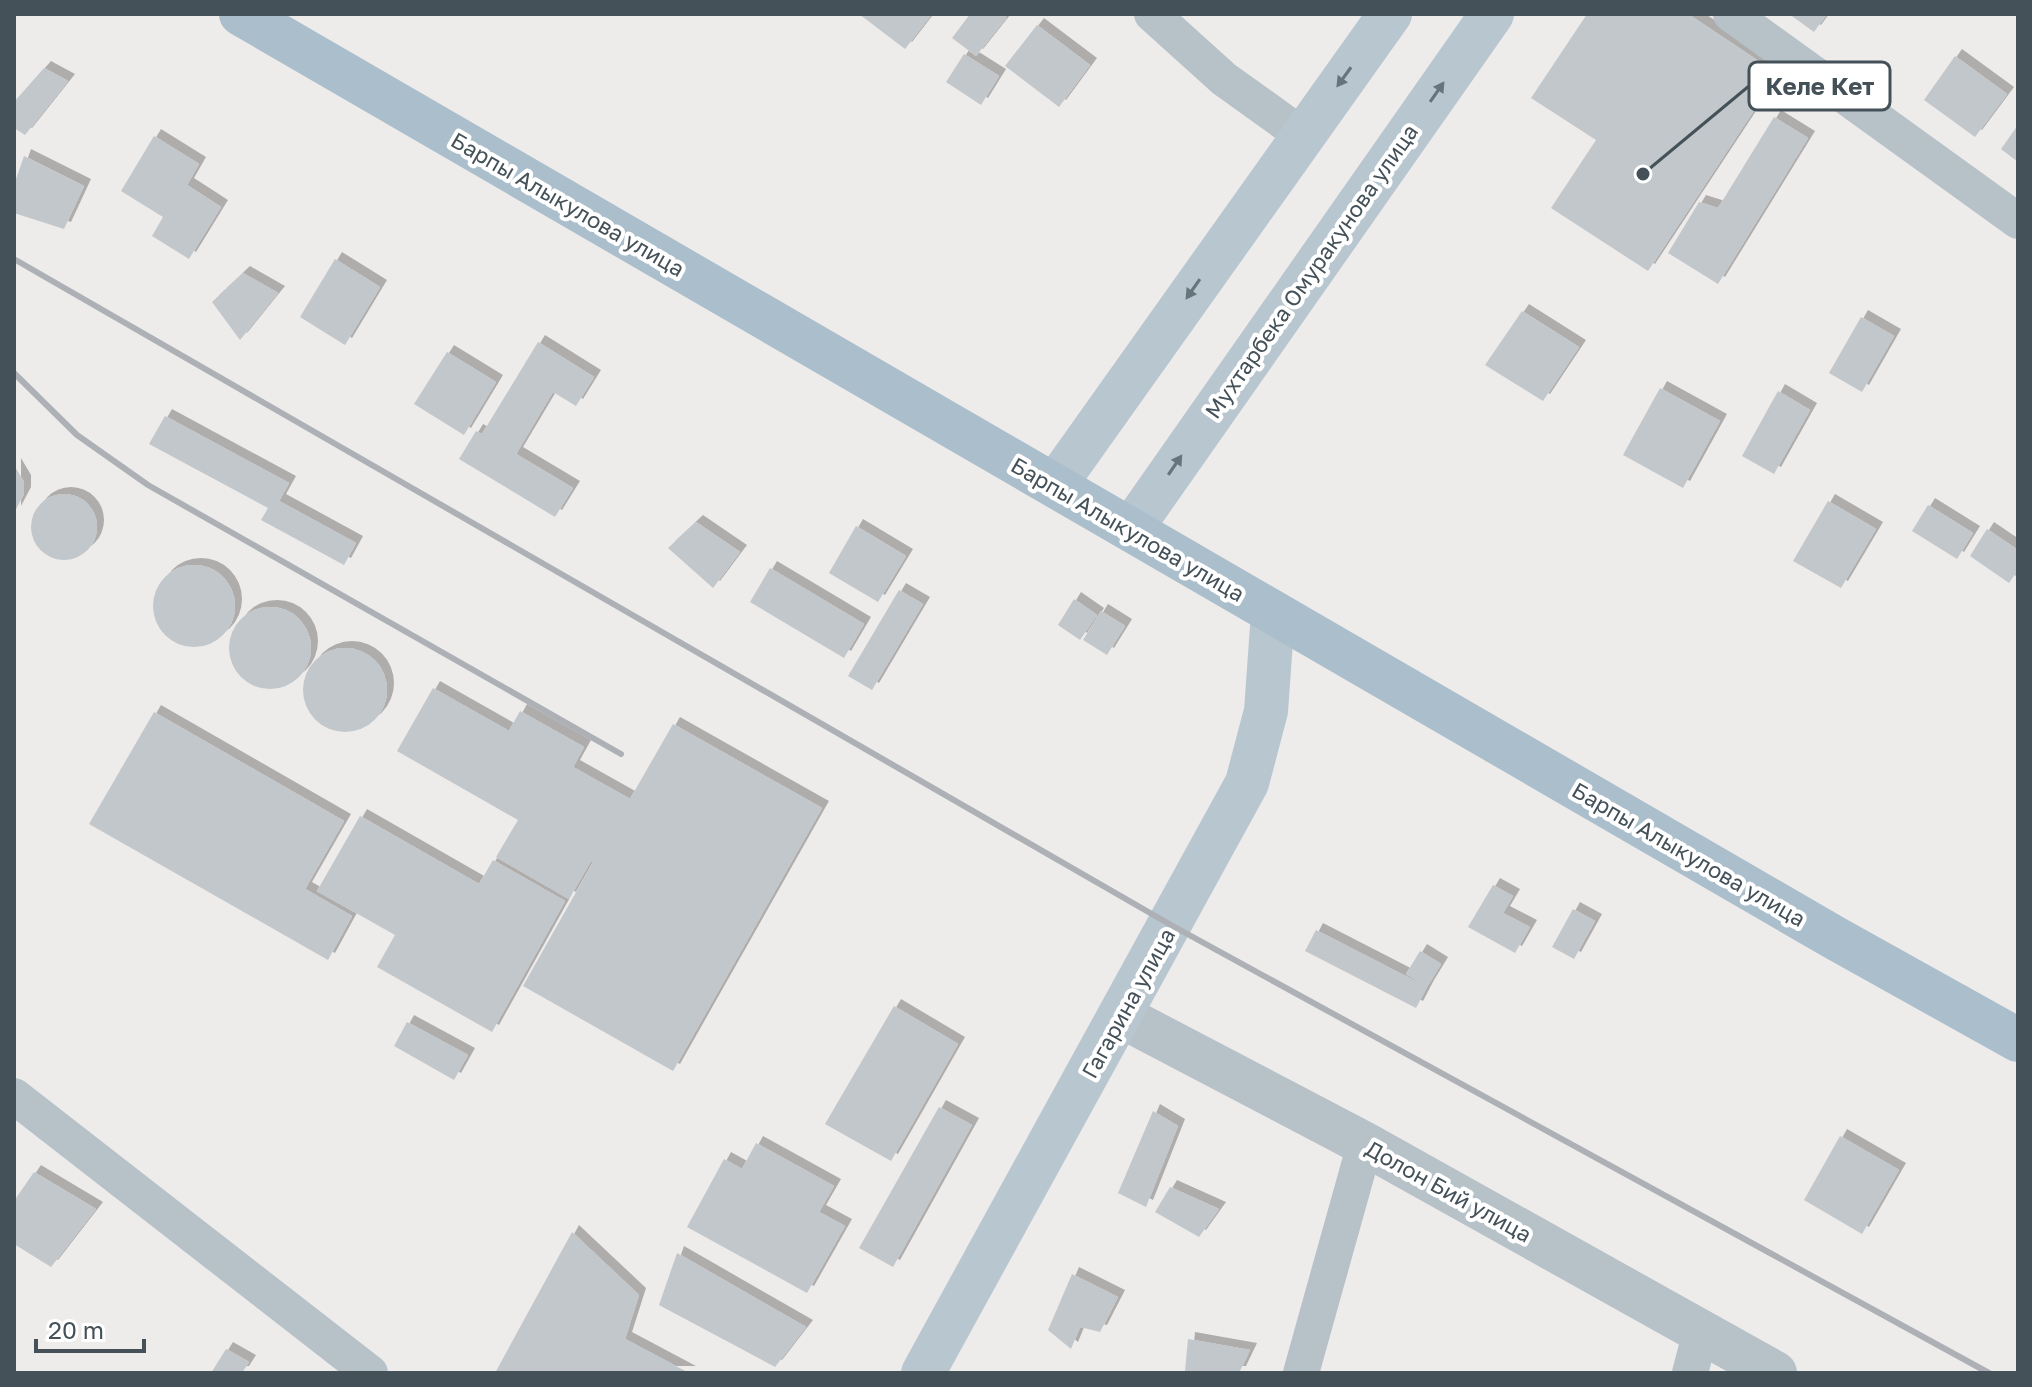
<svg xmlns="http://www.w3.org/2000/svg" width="2032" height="1387" viewBox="0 0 2032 1387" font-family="'Golos Text',sans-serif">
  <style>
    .building { fill: #c2c7cb; filter: url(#shadow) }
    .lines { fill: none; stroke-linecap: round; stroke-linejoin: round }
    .minor { stroke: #b6c2c8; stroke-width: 36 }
    .tertiary { stroke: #b6c2c8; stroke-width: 44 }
    .secondary { stroke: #b8c6d0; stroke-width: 44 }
    .primary { stroke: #aabecb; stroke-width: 44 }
    .rail { stroke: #adb1b6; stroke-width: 6 }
    .oneway { fill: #67747c }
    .labels { text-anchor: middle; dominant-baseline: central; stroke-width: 8; stroke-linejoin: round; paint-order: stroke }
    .street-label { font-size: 22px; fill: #445158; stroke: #fff }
    .leader { fill: none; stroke: #445158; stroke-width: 3 }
    .callout-dot { fill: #445158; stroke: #fff; stroke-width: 3 }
    .callout { fill: #fff; stroke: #445158; stroke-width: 3 }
    .callout-label { font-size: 24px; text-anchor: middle; font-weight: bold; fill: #445158 }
  </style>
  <defs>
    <filter id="shadow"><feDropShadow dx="7" dy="-7" stdDeviation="0" flood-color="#0004"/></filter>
  </defs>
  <rect width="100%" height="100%" fill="#eeebeb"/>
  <path class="building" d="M 859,14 L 932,14 L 905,49 Z
    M 970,14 L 1007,17 L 976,56 L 952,38 Z
    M 1587,14 L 1688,14 L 1778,74 L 1648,271 L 1551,208 L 1596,140 L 1531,98 Z
    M 1789,14 L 1827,14 L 1814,32 Z
    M 1037,25 L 1090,65 L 1059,107 L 1005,66 Z
    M 964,54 L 999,76 L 981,105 L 946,82 Z
    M 1955,56 L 2007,94 L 1975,137 L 1924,100 Z
    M 44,68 L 68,81 L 25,135 L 14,128 L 14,102 Z
    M 1774,117 L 1808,138 L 1718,284 L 1668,253 L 1699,202 L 1718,208 Z
    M 2018,125 L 2018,162 L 2001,149 Z
    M 154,136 L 199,164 L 187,185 L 221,207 L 189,259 L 152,236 L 163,217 L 121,191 Z
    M 24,156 L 84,186 L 64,229 L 14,213 L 14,185 Z
    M 335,259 L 380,287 L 345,345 L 300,317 Z
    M 243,273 L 278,293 L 240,340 L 212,302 Z
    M 1522,311 L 1579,347 L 1543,401 L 1485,365 Z
    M 1861,317 L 1894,336 L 1862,392 L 1829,373 Z
    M 538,342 L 594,377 L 576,406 L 553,392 L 516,454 L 573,488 L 555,517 L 459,459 L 476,431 L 482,434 Z
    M 447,352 L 496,382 L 464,435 L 414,404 Z
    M 1660,388 L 1720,421 L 1683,488 L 1623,455 Z
    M 1778,391 L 1810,410 L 1774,474 L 1742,456 Z
    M 165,416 L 289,483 L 279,501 L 356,543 L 344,565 L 261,520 L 268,508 L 149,444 Z
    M 14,465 L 24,482 L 24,494 L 14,513 Z
    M31 527a33 33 0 1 1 66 0a33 33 0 1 1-66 0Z
    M 1828,501 L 1876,529 L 1841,588 L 1793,561 Z
    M 1928,505 L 1973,533 L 1957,559 L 1912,531 Z
    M 696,522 L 740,552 L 713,588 L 668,548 Z
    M 856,526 L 906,556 L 878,602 L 829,573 Z
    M 1987,529 L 2018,550 L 2018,570 L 2009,583 L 1970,556 Z
    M153 606a41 41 0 1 1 82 0a41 41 0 1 1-82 0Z
    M 770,568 L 864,624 L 844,658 L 750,602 Z
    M 899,590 L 923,604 L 872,690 L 848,676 Z
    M 1074,599 L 1097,615 L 1080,640 L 1058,625 Z
    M229 648a41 41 0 1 1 82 0a41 41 0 1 1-82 0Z
    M 1101,611 L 1125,626 L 1107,655 L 1083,640 Z
    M303 690a42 42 0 1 1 84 0a42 42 0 1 1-84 0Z
    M 433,688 L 509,731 L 520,711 L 584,747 L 573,767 L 630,799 L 673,724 L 822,808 L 673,1071 L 523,986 L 593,862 L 591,861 L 569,899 L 496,857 L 518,820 L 397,751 Z
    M 154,712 L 344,821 L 305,889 L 352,916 L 328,960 L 89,824 Z
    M 360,816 L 479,884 L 493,860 L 565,901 L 492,1032 L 377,967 L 395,935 L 317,891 Z
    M 1493,885 L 1513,896 L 1503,913 L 1530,927 L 1515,953 L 1468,927 Z
    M 1573,909 L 1595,921 L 1574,959 L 1552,947 Z
    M 1316,930 L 1427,987 L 1416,1008 L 1305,951 Z
    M 1420,951 L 1441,964 L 1427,987 L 1406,974 Z
    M 894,1006 L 958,1044 L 891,1161 L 825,1124 Z
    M 407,1022 L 468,1055 L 454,1080 L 394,1046 Z
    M 939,1107 L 972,1125 L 893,1267 L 859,1248 Z
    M 1153,1111 L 1178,1126 L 1146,1207 L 1118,1193 Z
    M 1840,1136 L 1899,1170 L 1862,1234 L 1804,1200 Z
    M 756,1143 L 834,1186 L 819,1212 L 845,1226 L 807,1293 L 687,1227 L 724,1159 L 742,1169 Z
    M 34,1172 L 96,1209 L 51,1267 L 14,1244 L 14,1201 Z
    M 1170,1187 L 1219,1209 L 1199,1237 L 1155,1212 Z
    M 572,1232 L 639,1295 L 625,1339 L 689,1373 L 495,1373 Z
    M 677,1253 L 806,1327 L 775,1367 L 659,1305 Z
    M 1072,1274 L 1118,1297 L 1100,1332 L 1080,1327 L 1071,1349 L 1048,1330 Z
    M 1188,1339 L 1250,1350 L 1239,1373 L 1194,1373 L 1185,1371 Z
    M 226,1349 L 249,1362 L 242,1373 L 211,1373 Z"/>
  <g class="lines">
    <path class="minor" d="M 1152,14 L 1224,79 L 1302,135
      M 1731,14 L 2018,221
      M 14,1096 L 370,1373
      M 1301,1373 L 1365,1144
      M 1690,1373 L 1701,1331"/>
    <path class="tertiary" d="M 1121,1016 L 1365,1144 L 1775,1373"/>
    <path class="secondary" d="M 1055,485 L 1390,14
      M 1131,529 L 1492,14
      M 923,1373 L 1247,783 L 1266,711 L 1273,613"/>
    <path class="primary" d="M 241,14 L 1835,938 L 2018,1040"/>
    <path class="rail" d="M 14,259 L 1171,925 L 1989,1373
      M 14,373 L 77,435 L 148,485 L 621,754"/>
  </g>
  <defs><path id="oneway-solid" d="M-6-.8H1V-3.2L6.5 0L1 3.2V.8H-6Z" transform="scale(2)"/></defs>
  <g class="oneway">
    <use href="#oneway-solid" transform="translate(1344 77) rotate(126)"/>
    <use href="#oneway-solid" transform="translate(1437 92) rotate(-55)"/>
    <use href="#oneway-solid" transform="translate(1193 289) rotate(125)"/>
    <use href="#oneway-solid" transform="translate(1175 465) rotate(-56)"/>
  </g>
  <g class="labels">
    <g class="street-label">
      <text transform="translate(568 204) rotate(30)">Барпы Алыкулова улица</text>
      <text transform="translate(1311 271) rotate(-55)">Мухтарбека Омуракунова улица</text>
      <text transform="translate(1128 529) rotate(30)">Барпы Алыкулова улица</text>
      <text transform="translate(1689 854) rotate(30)">Барпы Алыкулова улица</text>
      <text transform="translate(1128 1003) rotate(-61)">Гагарина улица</text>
      <text transform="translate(1449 1191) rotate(29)">Долон Бий улица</text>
    </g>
  </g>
  <path class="leader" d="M1643 174L1749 86"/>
  <circle class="callout-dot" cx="1643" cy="174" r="8"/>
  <rect class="callout" x="1749" y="62" width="141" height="48" rx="8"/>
  <g class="callout-label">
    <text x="1820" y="95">Келе Кет</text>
  </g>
  <rect width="2032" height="1387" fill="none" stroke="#445158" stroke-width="32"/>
  <path d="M36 1339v12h108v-12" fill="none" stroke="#445158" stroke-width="4"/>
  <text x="48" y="1339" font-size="24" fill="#445158" stroke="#ffffff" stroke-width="6" paint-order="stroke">20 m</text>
</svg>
